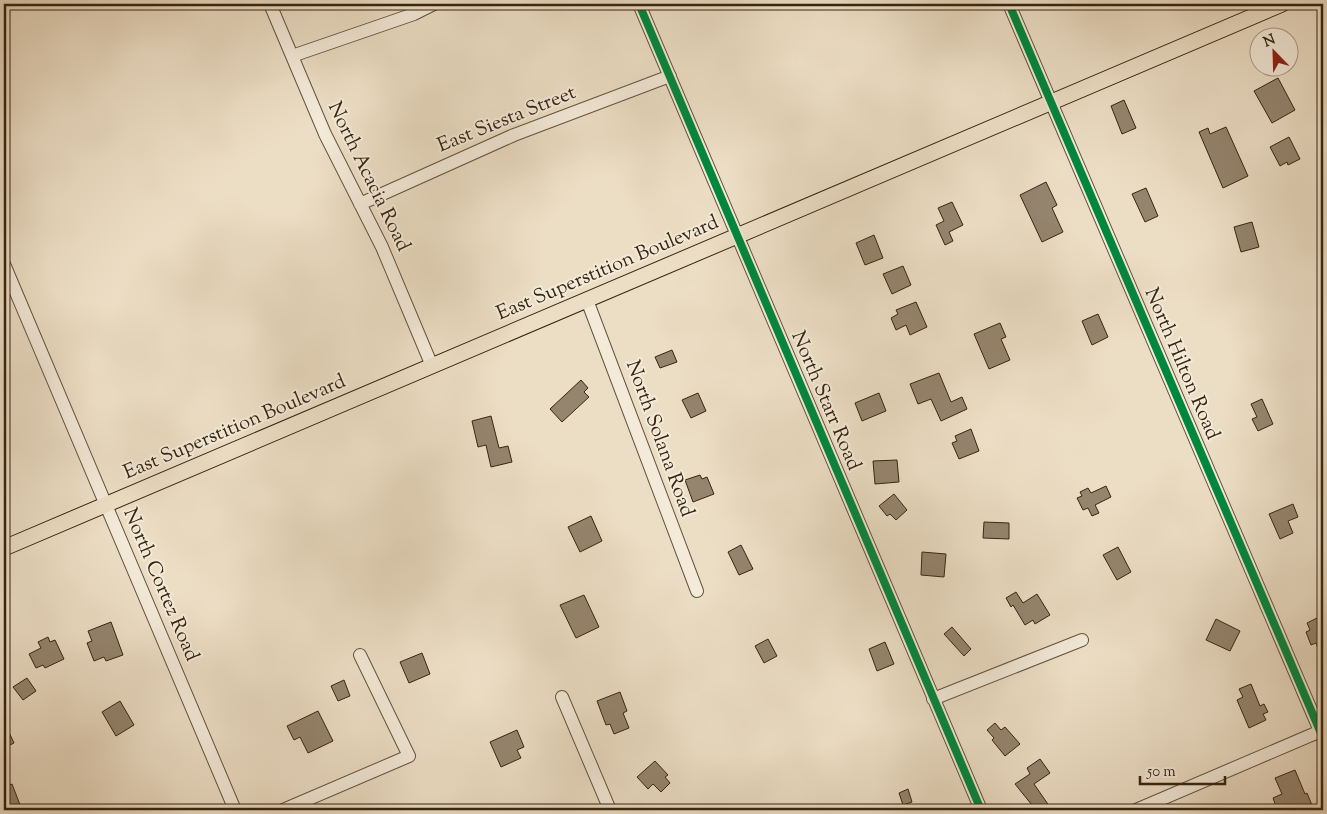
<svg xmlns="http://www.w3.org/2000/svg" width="1327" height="814" viewBox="0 0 1327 814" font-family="'Sorts Mill Goudy',serif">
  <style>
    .building { fill: #95856f; stroke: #362511 }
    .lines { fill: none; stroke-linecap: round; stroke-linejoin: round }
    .minor-casing { stroke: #64533e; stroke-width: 14 }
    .major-casing { stroke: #362511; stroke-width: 17 }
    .minor { stroke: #f3ead9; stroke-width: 12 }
    .major { stroke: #ecdec5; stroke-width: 15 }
    .cycleway-casing { stroke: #f3ead9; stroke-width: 11 }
    .cycleway { stroke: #00873e; stroke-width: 8 }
    .labels { text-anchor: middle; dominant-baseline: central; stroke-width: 4; stroke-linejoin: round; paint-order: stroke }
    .street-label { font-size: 20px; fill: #362511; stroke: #f3ead9 }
  </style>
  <rect width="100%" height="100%" fill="#ecdec5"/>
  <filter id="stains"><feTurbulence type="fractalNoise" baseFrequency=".004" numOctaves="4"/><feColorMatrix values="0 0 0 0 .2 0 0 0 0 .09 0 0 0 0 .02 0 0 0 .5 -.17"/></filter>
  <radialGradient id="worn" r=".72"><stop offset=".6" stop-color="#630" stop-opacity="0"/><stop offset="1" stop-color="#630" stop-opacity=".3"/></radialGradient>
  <path class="building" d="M 1278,78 L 1295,110 L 1272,123 L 1254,91 Z
    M 1124,100 L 1136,128 L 1122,134 L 1111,106 Z
    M 1226,127 L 1248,176 L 1223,188 L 1199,132 L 1208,128 L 1210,134 Z
    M 1289,137 L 1300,159 L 1288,165 L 1287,162 L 1280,166 L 1270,147 Z
    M 1046,182 L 1057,205 L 1052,208 L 1063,232 L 1042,242 L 1020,195 Z
    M 1146,188 L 1158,216 L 1145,222 L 1132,194 Z
    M 952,202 L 963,225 L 949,232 L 953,241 L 945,245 L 936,225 L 944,221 L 938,208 Z
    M 1252,222 L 1259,247 L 1241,252 L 1234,227 Z
    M 874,235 L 883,258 L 865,265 L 856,243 Z
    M 903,266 L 911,285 L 892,294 L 883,274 Z
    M 916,302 L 927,327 L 910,335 L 906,325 L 896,330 L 891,318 L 898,314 L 896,310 Z
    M 1098,314 L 1108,337 L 1092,345 L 1082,321 Z
    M 1000,323 L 1006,337 L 1001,339 L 1010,360 L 989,369 L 974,334 Z
    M 672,350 L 677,362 L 660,368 L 655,357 Z
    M 939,373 L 951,402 L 962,397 L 967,409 L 941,421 L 931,399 L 918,404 L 910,384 Z
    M 581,380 L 588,388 L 584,392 L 589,397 L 562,422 L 550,409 Z
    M 698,393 L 706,411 L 691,418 L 682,400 Z
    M 879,393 L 886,411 L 862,421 L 855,403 Z
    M 1262,399 L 1273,424 L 1258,431 L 1252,419 L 1257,417 L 1251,404 Z
    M 491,416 L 499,448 L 508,446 L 512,462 L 491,467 L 486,445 L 478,447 L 472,421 Z
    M 971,429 L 979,451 L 959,459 L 952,443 L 957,441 L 955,436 Z
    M 897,460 L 899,482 L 875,484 L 873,461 Z
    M 700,475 L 702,479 L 707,477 L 714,494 L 693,502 L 685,480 Z
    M 1106,486 L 1111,497 L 1095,505 L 1099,513 L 1092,516 L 1088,508 L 1083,510 L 1077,498 L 1082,496 L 1080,492 L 1088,488 L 1091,493 Z
    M 894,494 L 907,510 L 896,520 L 890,514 L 887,516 L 879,506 Z
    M 1293,504 L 1298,517 L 1288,521 L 1293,533 L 1280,539 L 1269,514 Z
    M 591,516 L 602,541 L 580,552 L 568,527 Z
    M 984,522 L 1009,523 L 1009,539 L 983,538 Z
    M 741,545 L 753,569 L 739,575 L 728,552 Z
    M 1118,547 L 1131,572 L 1117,580 L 1103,555 Z
    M 922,552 L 946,554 L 944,577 L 921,575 Z
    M 1016,592 L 1023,603 L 1037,594 L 1050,615 L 1035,624 L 1033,620 L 1025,625 L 1013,605 L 1011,607 L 1006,598 Z
    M 584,595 L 599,627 L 576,638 L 560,605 Z
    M 1323,615 L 1323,661 L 1316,643 L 1311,645 L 1306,632 L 1310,630 L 1307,623 Z
    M 1216,619 L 1240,631 L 1230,651 L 1206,640 Z
    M 111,622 L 123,655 L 106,661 L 104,657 L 94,661 L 87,643 L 92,641 L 88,631 Z
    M 952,627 L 971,649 L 964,656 L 944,634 Z
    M 48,637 L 50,642 L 55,640 L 64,659 L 45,668 L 43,665 L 36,668 L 29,654 L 41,648 L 38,642 Z
    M 768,639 L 777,656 L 764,663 L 755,646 Z
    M 885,642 L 894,664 L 877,671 L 869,649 Z
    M 422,653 L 430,674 L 409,683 L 400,662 Z
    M 27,678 L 36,691 L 23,700 L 13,687 Z
    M 344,680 L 350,696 L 338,701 L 331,686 Z
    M 1251,684 L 1260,706 L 1264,704 L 1268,712 L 1263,714 L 1266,720 L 1249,728 L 1237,700 L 1243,697 L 1239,689 Z
    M 620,692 L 627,711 L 623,713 L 629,728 L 614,734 L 610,724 L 606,725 L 597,701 Z
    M 120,701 L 134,725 L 116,736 L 102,712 Z
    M 318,711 L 333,741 L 308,753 L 300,737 L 294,740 L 287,726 Z
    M 4,722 L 14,743 L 4,748 Z
    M 995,723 L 1001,730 L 1005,727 L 1020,744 L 1005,756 L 992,740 L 994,738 L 987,730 Z
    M 517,730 L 524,747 L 517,750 L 521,758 L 501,767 L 490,742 Z
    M 1040,759 L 1050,773 L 1034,784 L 1052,810 L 1036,810 L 1015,784 L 1030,774 L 1027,768 Z
    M 655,761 L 668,775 L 665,777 L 670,783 L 661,792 L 653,784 L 648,789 L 637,777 Z
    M 1295,770 L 1305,794 L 1307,793 L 1314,810 L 1289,810 L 1287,805 L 1277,809 L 1273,798 L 1282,794 L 1275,778 Z
    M 12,784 L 22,810 L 4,810 L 4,787 Z
    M 908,789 L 912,802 L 903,805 L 899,793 Z"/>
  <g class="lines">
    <defs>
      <path id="minor" d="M 270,4 L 325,134 L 382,247 L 432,366
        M 639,4 L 981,810
        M 1009,4 L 1323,738
        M 292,56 L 414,14 L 434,4
        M 360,204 L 514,135 L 670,76
        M 4,264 L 235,810
        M 587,300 L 697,591
        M 562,697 L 610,810
        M 933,699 L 1082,640
        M 283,810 L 409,756 L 360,655
        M 1136,810 L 1323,730"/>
      <path id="major" d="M 4,548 L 1282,4"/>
    </defs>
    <use href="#minor" class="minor-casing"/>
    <use href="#major" class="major-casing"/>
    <use href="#minor" class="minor"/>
    <use href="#major" class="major"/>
    <defs>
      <path id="cycleway" d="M 639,4 L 981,810
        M 1009,4 L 1323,738"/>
    </defs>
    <use href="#cycleway" class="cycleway-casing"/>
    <use href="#cycleway" class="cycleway"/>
  </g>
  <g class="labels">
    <g class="street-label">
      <text transform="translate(507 120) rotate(-22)">East Siesta Street</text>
      <text transform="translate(368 177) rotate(64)">North Acacia Road</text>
      <text transform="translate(608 269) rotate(-23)">East Superstition Boulevard</text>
      <text transform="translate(1181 364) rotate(67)">North Hilton Road</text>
      <text transform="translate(825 401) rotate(67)">North Starr Road</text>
      <text transform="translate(235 428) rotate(-23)">East Superstition Boulevard</text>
      <text transform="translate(659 439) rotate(70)">North Solana Road</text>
      <text transform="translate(160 585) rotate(67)">North Cortez Road</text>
    </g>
  </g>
  <rect width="1327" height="814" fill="none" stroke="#ecdec5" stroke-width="20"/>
  <rect x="5" y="5" width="1317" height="804" fill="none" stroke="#362511" stroke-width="2.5"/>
  <rect x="10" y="10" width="1307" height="794" fill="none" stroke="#362511"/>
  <g transform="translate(1274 52) rotate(337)"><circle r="24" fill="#f3ead9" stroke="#a79b89"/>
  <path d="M0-4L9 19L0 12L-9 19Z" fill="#8f2418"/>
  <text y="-8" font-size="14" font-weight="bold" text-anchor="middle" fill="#362511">N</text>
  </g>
  <path d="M1140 776v8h85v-8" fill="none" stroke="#362511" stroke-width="2.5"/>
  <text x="1147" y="776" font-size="15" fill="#362511" stroke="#f3ead9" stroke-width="4" paint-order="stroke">50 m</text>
  <rect width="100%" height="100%" filter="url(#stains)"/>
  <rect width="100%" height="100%" fill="url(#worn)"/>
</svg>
